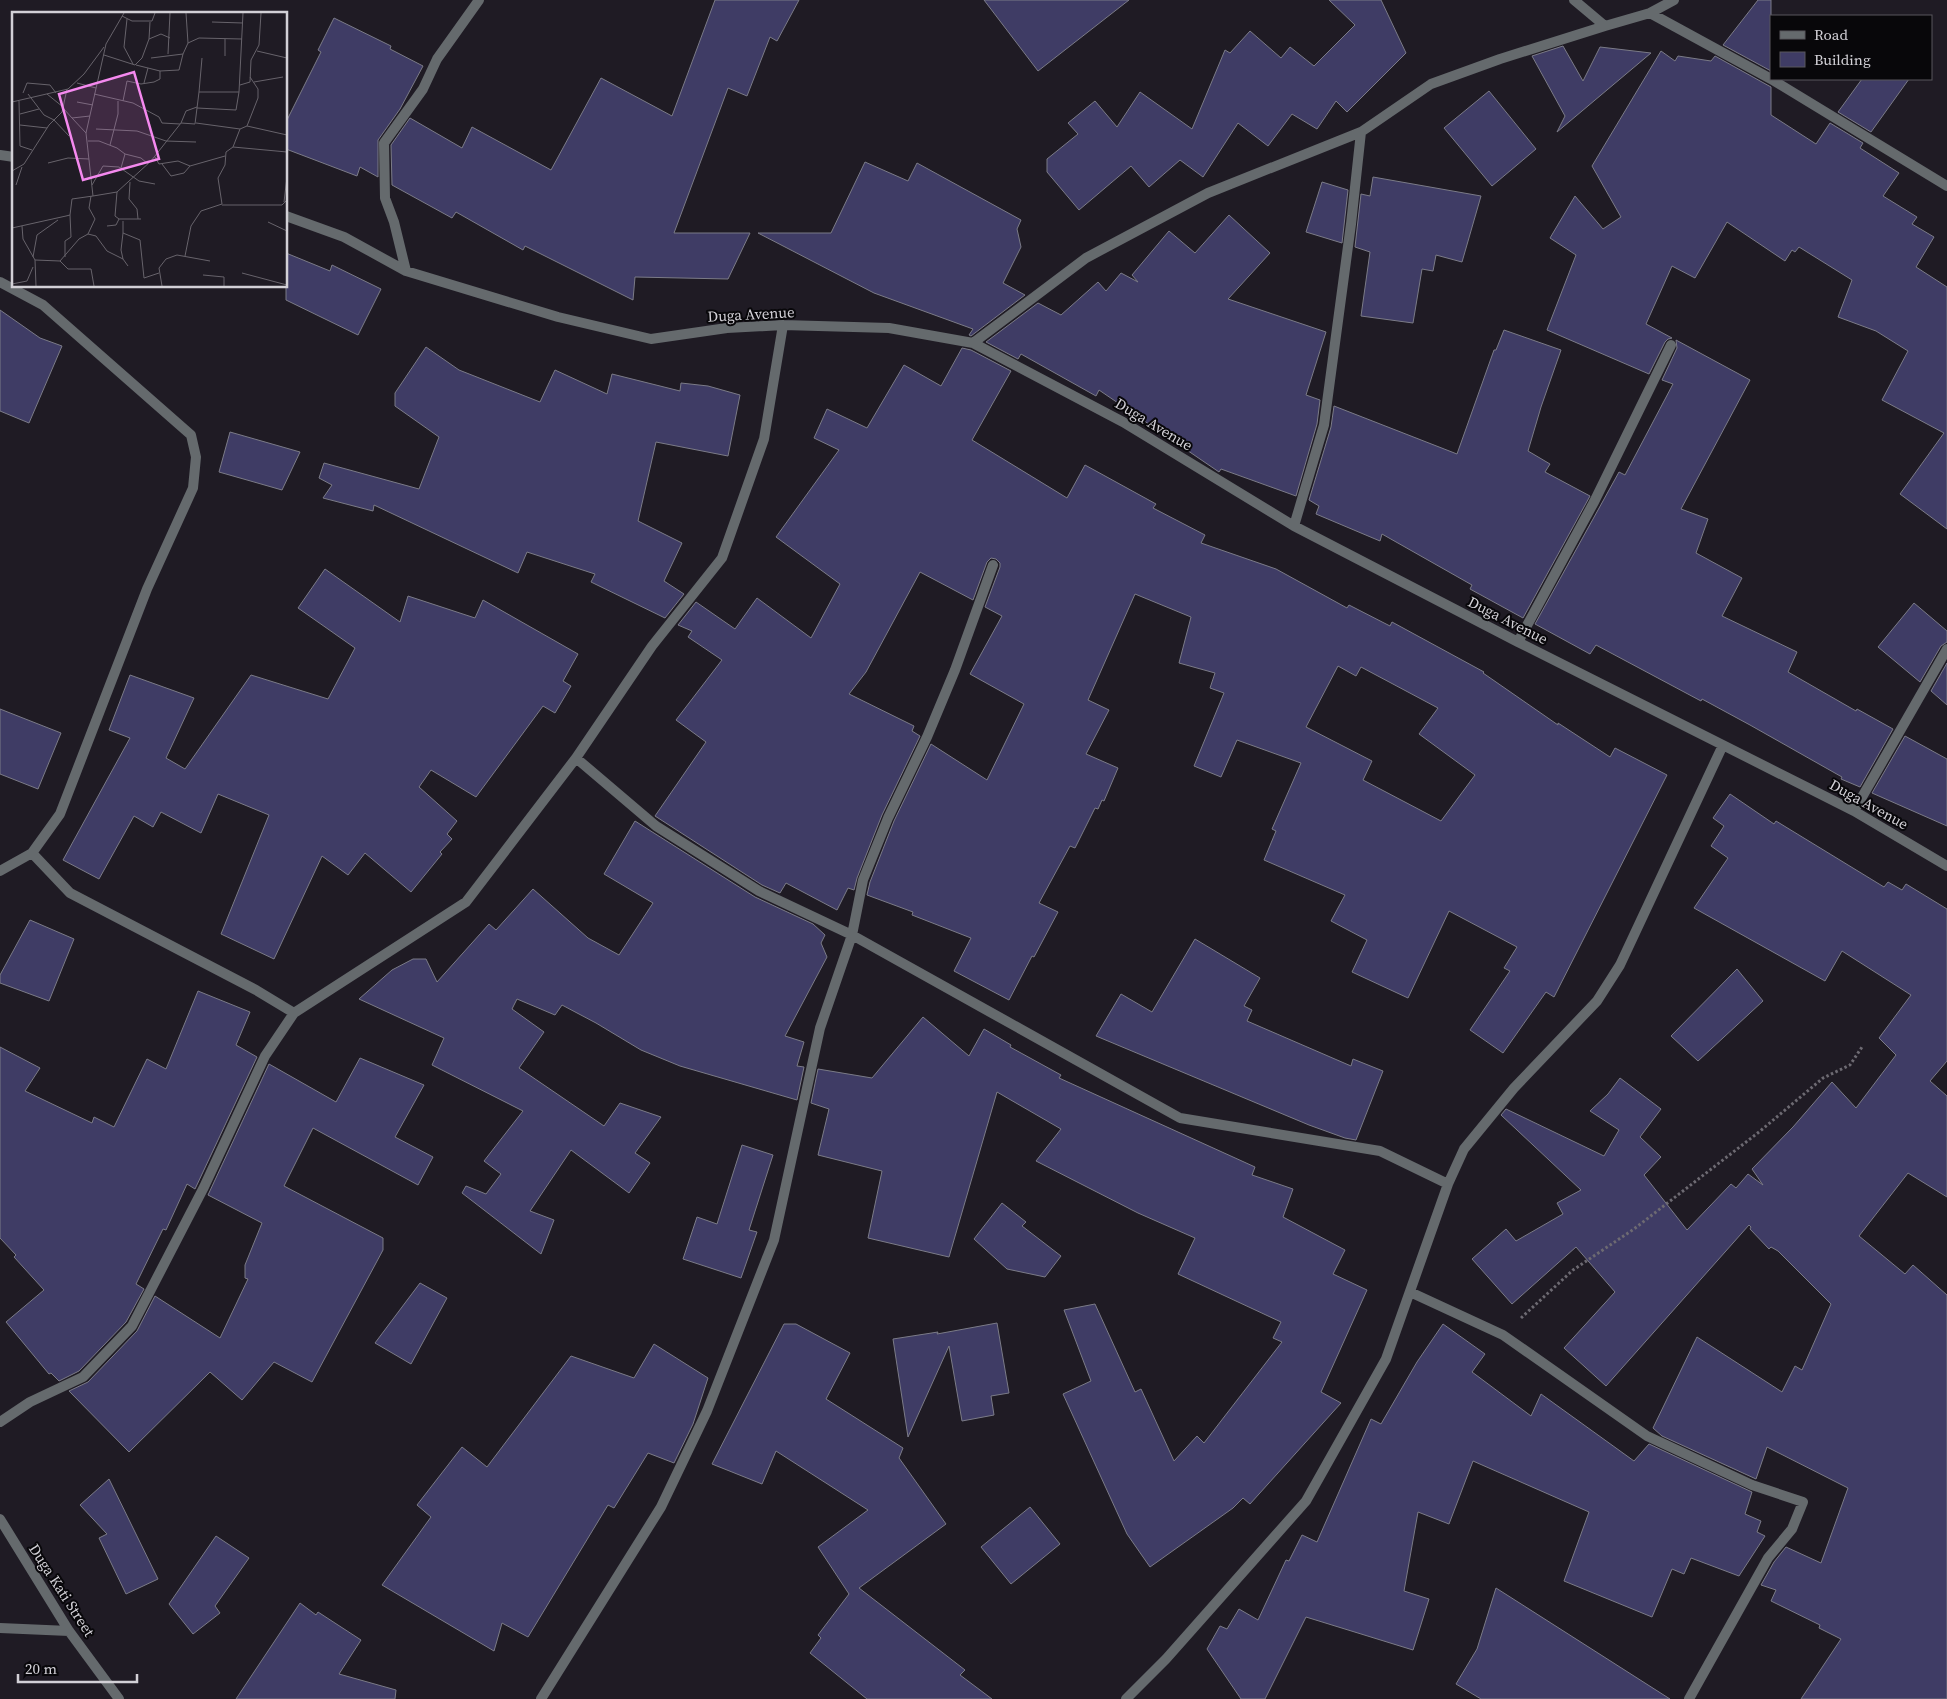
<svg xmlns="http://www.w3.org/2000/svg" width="1947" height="1699" viewBox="0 0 1947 1699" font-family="'Source Serif 4',serif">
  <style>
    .building { fill: #3f3c65; stroke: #7b7b87; fill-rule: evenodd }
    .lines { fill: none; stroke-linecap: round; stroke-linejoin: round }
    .path { stroke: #6d6a72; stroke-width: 3; stroke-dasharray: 2.5 2.5; stroke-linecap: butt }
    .street { stroke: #656a6d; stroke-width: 10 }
    .labels { text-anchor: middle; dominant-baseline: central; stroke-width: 4; stroke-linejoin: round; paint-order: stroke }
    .street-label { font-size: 15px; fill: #d2d0d6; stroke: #08070a }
    .inset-road { fill: none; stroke: #67636b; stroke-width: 1 }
    .view { fill: #f589ef; fill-opacity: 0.15; stroke: #f589ef; stroke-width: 2.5 }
    .inset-edge { fill: none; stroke: #d2d0d6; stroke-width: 2.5 }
  </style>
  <rect width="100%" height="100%" fill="#1f1b24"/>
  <path class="building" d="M 715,0 L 799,0 L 777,41 L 770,37 L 747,96 L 728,88 L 674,233 L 750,233 L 728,279 L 635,277 L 633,300 L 525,246 L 523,250 L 456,212 L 452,218 L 392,185 L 391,145 L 410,118 L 462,148 L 472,127 L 551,170 L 601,78 L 672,116 Z
    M 984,0 L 1129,0 L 1038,71 Z
    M 1329,0 L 1381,0 L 1406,53 L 1347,112 L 1336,101 L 1317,129 L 1292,114 L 1268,146 L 1238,123 L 1203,177 L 1180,160 L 1149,187 L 1131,166 L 1079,210 L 1047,172 L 1047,159 L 1078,134 L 1068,123 L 1095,101 L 1117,127 L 1140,92 L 1192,129 L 1225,50 L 1230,53 L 1250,31 L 1281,58 L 1290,47 L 1314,66 L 1355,25 Z
    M 1758,0 L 1771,0 L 1771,71 L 1723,45 Z
    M 334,18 L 391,46 L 390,49 L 423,66 L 400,109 L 378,140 L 378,177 L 360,167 L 357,176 L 286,149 L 286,122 L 321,52 L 318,50 Z
    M 1563,46 L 1583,81 L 1600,47 L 1651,53 L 1557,132 L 1565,116 L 1532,56 Z
    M 1661,51 L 1675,61 L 1678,56 L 1711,61 L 1715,56 L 1771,87 L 1771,115 L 1816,144 L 1830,123 L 1863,143 L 1860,148 L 1899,173 L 1883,196 L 1917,217 L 1912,224 L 1934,237 L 1916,267 L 1947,287 L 1947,529 L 1900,494 L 1944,433 L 1882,400 L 1908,351 L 1876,331 L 1838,317 L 1852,280 L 1799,247 L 1795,252 L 1792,250 L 1785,261 L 1727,222 L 1695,278 L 1672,266 L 1646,324 L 1672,338 L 1668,339 L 1665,342 L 1649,374 L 1547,330 L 1576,255 L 1550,238 L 1575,196 L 1603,229 L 1621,217 L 1592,166 Z
    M 1862,79 L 1909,79 L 1871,132 L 1838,112 Z
    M 1489,91 L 1536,149 L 1492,186 L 1444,128 Z
    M 865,162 L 908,181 L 917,163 L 1021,220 L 1017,229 L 1021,247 L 1003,283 L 1025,295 L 971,336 L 969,335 L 973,329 L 874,293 L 758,233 L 831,233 Z
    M 1373,177 L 1481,196 L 1462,262 L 1436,255 L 1433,271 L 1422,269 L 1413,323 L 1361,316 L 1370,252 L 1355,247 L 1361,194 L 1370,196 Z
    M 1322,182 L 1348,190 L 1342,243 L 1306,232 Z
    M 1229,215 L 1270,253 L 1228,299 L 1326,332 L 1306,395 L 1320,400 L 1317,424 L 1296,496 L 1221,469 L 1219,472 L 1099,390 L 1096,396 L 1021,354 L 1018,359 L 986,342 L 1038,303 L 1061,315 L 1098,282 L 1106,291 L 1121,273 L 1138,282 L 1132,275 L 1169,231 L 1195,253 Z
    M 286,253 L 330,271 L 332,265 L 381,289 L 358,335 L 286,300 Z
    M 0,310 L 40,338 L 62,346 L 29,423 L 0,411 Z
    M 1504,330 L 1561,350 L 1541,407 L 1528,451 L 1550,464 L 1545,472 L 1590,496 L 1523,618 L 1470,589 L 1472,585 L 1382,534 L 1380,541 L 1316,514 L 1319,506 L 1309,500 L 1331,427 L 1334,406 L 1457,454 L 1494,350 L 1496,350 Z
    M 1676,340 L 1750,380 L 1681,509 L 1708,519 L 1696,553 L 1742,578 L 1722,616 L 1797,652 L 1788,672 L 1856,711 L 1857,709 L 1893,729 L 1860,787 L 1841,779 L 1842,777 L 1750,725 L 1702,699 L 1701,701 L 1596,645 L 1590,654 L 1535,624 L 1619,472 L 1625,475 L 1673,384 L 1662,380 L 1677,348 Z
    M 426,347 L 459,370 L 540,402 L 555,370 L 607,394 L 612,374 L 680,391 L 681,383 L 708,386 L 740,395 L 728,456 L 656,442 L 638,521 L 682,543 L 664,581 L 684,594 L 665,618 L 591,582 L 595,574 L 527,552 L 518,573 L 374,505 L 373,511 L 323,498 L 332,485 L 319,478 L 324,463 L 419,489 L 439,437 L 395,406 L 395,393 Z
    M 962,348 L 971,350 L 1011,371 L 972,440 L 1067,498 L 1085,465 L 1156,504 L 1153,508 L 1205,535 L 1201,543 L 1276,569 L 1347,608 L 1349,605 L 1390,626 L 1392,622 L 1484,672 L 1483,673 L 1558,725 L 1558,723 L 1610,757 L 1615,748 L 1667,775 L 1554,997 L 1546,992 L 1503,1053 L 1470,1030 L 1510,971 L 1504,968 L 1517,947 L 1449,911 L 1408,998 L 1352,972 L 1367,940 L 1331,921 L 1345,895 L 1264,860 L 1276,831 L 1272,829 L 1301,763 L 1237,740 L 1221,777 L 1194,766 L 1224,693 L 1210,688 L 1215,673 L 1179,663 L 1191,617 L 1135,594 L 1088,700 L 1109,710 L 1086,754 L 1118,768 L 1104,801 L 1102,800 L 1098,809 L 1095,808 L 1075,848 L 1070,846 L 1039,903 L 1058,912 L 1034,957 L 1032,956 L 1009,1000 L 954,971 L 971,938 L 912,915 L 913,912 L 867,895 L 870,882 L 894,821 L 931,744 L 987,780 L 1024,704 L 970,674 L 1002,616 L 985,607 L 1000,567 L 1000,563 L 996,559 L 991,558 L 987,562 L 973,600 L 920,572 L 866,672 L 849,694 L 914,726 L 912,731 L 920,736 L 882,815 L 857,878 L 854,890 L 848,888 L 837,910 L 786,883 L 780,893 L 762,885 L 655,816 L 706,742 L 676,720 L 722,660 L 688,637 L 692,631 L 678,625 L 696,602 L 735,629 L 757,598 L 811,638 L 840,584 L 776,537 L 839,450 L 814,438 L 827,409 L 867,428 L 904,365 L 941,386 ZM 1338,666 L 1356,676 L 1361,667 L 1438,708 L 1419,734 L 1475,775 L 1441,821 L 1363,780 L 1372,761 L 1306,727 Z
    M 230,432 L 300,452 L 282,490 L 219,472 Z
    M 325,569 L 400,622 L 408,596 L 475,618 L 483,600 L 578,654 L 563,681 L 571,686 L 555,713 L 543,706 L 476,797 L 431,770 L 419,787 L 457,821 L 447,834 L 452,839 L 440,852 L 442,854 L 411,892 L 365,853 L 348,875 L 322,856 L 274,959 L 221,934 L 269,815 L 218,794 L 201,833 L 161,812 L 153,827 L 134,816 L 99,879 L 63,860 L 130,738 L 109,730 L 130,675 L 194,698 L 166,758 L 185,769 L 251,675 L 328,699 L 355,648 L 298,608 Z
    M 1914,603 L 1947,631 L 1947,642 L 1941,646 L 1920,682 L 1878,647 Z
    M 1947,663 L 1947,705 L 1931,691 Z
    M 0,709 L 61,733 L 38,789 L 0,774 Z
    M 1905,736 L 1947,759 L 1947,826 L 1872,793 Z
    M 1730,794 L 1774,824 L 1776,821 L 1884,887 L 1888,882 L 1902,890 L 1906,884 L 1947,909 L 1947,1061 L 1930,1081 L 1947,1096 L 1947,1197 L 1908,1173 L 1859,1236 L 1905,1274 L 1913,1265 L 1947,1295 L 1947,1699 L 1801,1699 L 1841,1639 L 1819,1628 L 1820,1625 L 1771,1601 L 1776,1590 L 1761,1585 L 1774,1562 L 1786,1547 L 1821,1563 L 1848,1488 L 1767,1447 L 1756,1479 L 1662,1436 L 1653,1428 L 1697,1337 L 1782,1392 L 1795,1366 L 1802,1370 L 1831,1304 L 1778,1251 L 1771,1247 L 1769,1249 L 1750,1229 L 1751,1227 L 1749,1225 L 1606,1386 L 1564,1348 L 1615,1292 L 1576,1247 L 1512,1304 L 1472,1259 L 1506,1229 L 1516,1241 L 1563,1214 L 1557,1203 L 1581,1190 L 1501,1115 L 1506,1109 L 1604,1156 L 1619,1130 L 1590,1111 L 1608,1094 L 1620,1078 L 1661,1109 L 1640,1137 L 1661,1157 L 1644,1175 L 1687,1230 L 1731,1184 L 1736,1188 L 1748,1174 L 1763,1185 L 1752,1169 L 1793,1127 L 1832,1082 L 1856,1108 L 1896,1055 L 1879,1038 L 1911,995 L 1842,951 L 1825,981 L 1694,908 L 1728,858 L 1711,846 L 1724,826 L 1713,818 Z
    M 635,821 L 755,897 L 813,924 L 825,935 L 821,943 L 827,957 L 785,1036 L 804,1042 L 797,1066 L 804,1067 L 797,1100 L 680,1066 L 641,1050 L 596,1023 L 562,1005 L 555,1015 L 517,999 L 512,1009 L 544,1032 L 519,1068 L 604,1126 L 620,1103 L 661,1117 L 635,1153 L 650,1163 L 629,1193 L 571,1150 L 530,1211 L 554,1220 L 541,1254 L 462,1193 L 466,1186 L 486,1194 L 501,1174 L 484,1161 L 523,1111 L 432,1065 L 444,1038 L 359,999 L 392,970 L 413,959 L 426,959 L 437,982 L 489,924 L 496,930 L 533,889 L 588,938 L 619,955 L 653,903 L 604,874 Z
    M 30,920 L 74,939 L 49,1001 L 0,983 L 0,975 Z
    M 1195,939 L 1260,978 L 1244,1006 L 1252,1010 L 1247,1021 L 1351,1066 L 1353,1059 L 1383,1071 L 1356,1140 L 1345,1138 L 1309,1125 L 1096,1036 L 1121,994 L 1152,1012 Z
    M 1737,969 L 1763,1001 L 1698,1061 L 1671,1036 Z
    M 198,991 L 250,1012 L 236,1045 L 257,1057 L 195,1189 L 187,1184 L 166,1230 L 163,1229 L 136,1284 L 144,1289 L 126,1322 L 79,1371 L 59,1381 L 51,1373 L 49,1374 L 6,1322 L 44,1290 L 14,1257 L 16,1255 L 0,1238 L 0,1047 L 40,1068 L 25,1091 L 92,1123 L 94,1117 L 114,1127 L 147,1059 L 166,1069 Z
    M 923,1017 L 969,1056 L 984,1029 L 1011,1045 L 1010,1047 L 1061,1075 L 1059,1078 L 1255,1167 L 1252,1175 L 1293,1189 L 1283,1217 L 1345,1250 L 1333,1274 L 1367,1290 L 1321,1392 L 1341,1403 L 1250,1504 L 1243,1498 L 1233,1508 L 1150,1567 L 1127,1534 L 1063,1394 L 1091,1381 L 1064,1310 L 1095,1304 L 1135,1392 L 1141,1389 L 1174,1461 L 1197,1436 L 1204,1443 L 1282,1342 L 1273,1338 L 1281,1322 L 1178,1274 L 1195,1238 L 1138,1213 L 1036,1161 L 1061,1129 L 997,1092 L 949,1257 L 868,1238 L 882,1171 L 818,1155 L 829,1109 L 811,1103 L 818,1069 L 872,1078 Z
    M 360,1058 L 424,1085 L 395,1137 L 433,1157 L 418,1185 L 313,1128 L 284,1186 L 383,1238 L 383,1250 L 312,1382 L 274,1362 L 242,1400 L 210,1372 L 129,1452 L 69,1391 L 88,1382 L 137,1331 L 155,1296 L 220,1338 L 248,1279 L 245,1278 L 245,1265 L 262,1223 L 208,1195 L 269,1064 L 336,1102 Z
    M 742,1145 L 773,1155 L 749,1230 L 757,1232 L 741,1278 L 683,1259 L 697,1217 L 717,1224 Z
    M 1002,1203 L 1026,1222 L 1022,1226 L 1061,1256 L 1045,1277 L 1007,1269 L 974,1239 Z
    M 420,1283 L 447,1298 L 411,1364 L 375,1343 Z
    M 997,1323 L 1009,1393 L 991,1396 L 994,1415 L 962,1421 L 949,1346 L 908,1437 L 893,1339 L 938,1332 L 937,1334 Z
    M 784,1324 L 796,1324 L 850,1353 L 826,1399 L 903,1448 L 899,1458 L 946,1524 L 859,1588 L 965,1670 L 960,1675 L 992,1699 L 867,1699 L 810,1653 L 821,1638 L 818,1635 L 849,1594 L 818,1547 L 868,1510 L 776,1451 L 762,1484 L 712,1464 Z
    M 1443,1324 L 1485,1354 L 1472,1372 L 1531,1416 L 1541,1394 L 1634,1461 L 1649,1444 L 1752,1492 L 1745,1514 L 1761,1521 L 1757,1532 L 1765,1536 L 1739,1576 L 1691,1558 L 1684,1574 L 1672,1569 L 1652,1617 L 1564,1581 L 1589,1512 L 1473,1461 L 1449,1524 L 1418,1512 L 1404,1591 L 1429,1599 L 1413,1650 L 1306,1617 L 1265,1699 L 1241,1699 L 1207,1649 L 1220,1626 L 1227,1629 L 1239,1609 L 1258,1620 L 1286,1560 L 1289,1561 L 1302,1535 L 1317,1542 L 1371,1419 L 1381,1424 L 1417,1362 Z
    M 654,1344 L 708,1378 L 693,1424 L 674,1463 L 648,1453 L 614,1508 L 608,1505 L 528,1637 L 502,1623 L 494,1651 L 382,1585 L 431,1517 L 417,1505 L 462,1447 L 487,1467 L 571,1356 L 634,1378 Z
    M 109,1479 L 158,1579 L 126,1594 L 99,1538 L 107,1534 L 80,1505 Z
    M 1030,1507 L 1060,1544 L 1011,1584 L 981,1547 Z
    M 216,1536 L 249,1558 L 215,1606 L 220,1613 L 193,1634 L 169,1604 Z
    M 1496,1588 L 1670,1699 L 1481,1699 L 1456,1684 L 1477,1649 Z
    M 300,1603 L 316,1615 L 318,1612 L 361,1640 L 339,1674 L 396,1690 L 395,1699 L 236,1699 Z"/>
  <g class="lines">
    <path class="path" d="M 1521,1318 L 1573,1270 L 1634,1229 L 1759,1132 L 1823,1078 L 1850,1065 L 1862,1047"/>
    <path class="street" d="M 1574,0 L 1605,26 L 1650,13 L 1771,79 L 1947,186
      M 1650,13 L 1674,0
      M 0,155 L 14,157
      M 286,216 L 344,237 L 406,271 L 558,317 L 651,339 L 727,328 L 783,325 L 889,328 L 973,343 L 1123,422 L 1294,526 L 1518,642 L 1854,811 L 1947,866
      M 406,271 L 394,222 L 385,198 L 384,143 L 423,89 L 437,59 L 479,0
      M 0,282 L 43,305 L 191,435 L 196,457 L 193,488 L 147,589 L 60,814 L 32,853 L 0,871
      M 973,343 L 1086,258 L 1208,193 L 1361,132
      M 1294,526 L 1324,425 L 1351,224 L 1361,132 L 1431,84 L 1500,59 L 1605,26
      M 1518,642 L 1594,502 L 1671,345
      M 576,758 L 656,826 L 759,891 L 852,935 L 1180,1118 L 1380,1151 L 1448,1184
      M 1854,811 L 1947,649
      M 32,853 L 70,893 L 256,990 L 294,1013 L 466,902 L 576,758 L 652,646 L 722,558 L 764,439 L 783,325
      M 1410,1292 L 1503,1335 L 1647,1436 L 1752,1485 L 1803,1502 L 1792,1529 L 1768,1558 L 1689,1699
      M 0,1422 L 30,1402 L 83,1377 L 132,1326 L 204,1187 L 265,1056 L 294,1013
      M 0,1519 L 69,1631 L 119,1699
      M 0,1628 L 69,1631
      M 541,1699 L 661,1507 L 707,1411 L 774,1240 L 820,1028 L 852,935 L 863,880 L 888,818 L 927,737 L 955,670 L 993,565
      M 1126,1699 L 1166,1659 L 1306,1501 L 1386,1359 L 1448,1184 L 1464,1149 L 1514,1088 L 1597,1001 L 1620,965 L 1723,745"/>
  </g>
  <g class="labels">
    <g class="street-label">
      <text transform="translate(751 314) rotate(-3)">Duga Avenue</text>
      <text transform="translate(1154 424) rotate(31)">Duga Avenue</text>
      <text transform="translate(1508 620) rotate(27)">Duga Avenue</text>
      <text transform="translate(1869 804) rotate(29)">Duga Avenue</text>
      <text transform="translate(62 1590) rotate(57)">Duga Kati Street</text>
    </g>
  </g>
  <g transform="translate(12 12)">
    <rect width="275" height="275" fill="#1f1b24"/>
    <path class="inset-road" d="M 174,1 L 176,31M 275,2 L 275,20M 110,4 L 120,9 L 140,9 L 143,1M 115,7 L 112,35 L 121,52M 200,10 L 231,11M 137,27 L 138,10M 245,39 L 275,46M 156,42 L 158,1M 92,43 L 123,53 L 130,46 L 137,27 L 149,22 L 158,26M 213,44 L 213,27M 139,46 L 171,42 L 176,31 L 187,26 L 230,27M 124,53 L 148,59 L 167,58 L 171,42M 242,70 L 271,65M 65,71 L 84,76M 132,71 L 136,56M 228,73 L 238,70 L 239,48 L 247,33 L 249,1M 187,80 L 190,46M 11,81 L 15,71 L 38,73 L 44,81M 16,82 L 32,103 L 42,108 L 57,124M 35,82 L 51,95M 82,82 L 121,91 L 147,105 L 150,111 L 168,112M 7,89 L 8,134 L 20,138M 111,89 L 115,69 L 129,72 L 142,70 L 148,67 L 148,59M 0,90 L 56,77 L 72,62 L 92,35M 65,90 L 81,93M 185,96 L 224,98 L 227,80M 52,97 L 60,106 L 78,104M 8,102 L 27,97M 60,106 L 74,121M 169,111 L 174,99 L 185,95M 184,111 L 228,117M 8,113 L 35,116M 235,114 L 275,123M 84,117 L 125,119 L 154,129 L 184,130M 76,129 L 87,129 L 105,136 L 113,142 L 109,156M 98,133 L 106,102 L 106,89M 221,135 L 275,140M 113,142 L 129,146 L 136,152M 143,145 L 147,152 L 166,149 L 178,154 L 213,144M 36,151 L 56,146 L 77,147M 150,152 L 159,164 L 172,161 L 178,154M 0,159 L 12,152 L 37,113 L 50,100 L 55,77M 118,170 L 117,187 L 125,197 L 126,207M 4,173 L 10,155M 80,173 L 91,154 L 107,155 L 127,169 L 143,172M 81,184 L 105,180 L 139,149 L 169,111 L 183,112 L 187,80 L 227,80 L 231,1M 272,190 L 275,165M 210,193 L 270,193 L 275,188M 107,207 L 129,207M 111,209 L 111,221 L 128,228 L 132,266 L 147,261M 256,210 L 275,219M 10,214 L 11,227 L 23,248 L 24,274M 95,214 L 104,213 L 107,207 L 103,204 L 105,180M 0,216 L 54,204 L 58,203 L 60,187 L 81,184 L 74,121 L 94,32 L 112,1M 76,222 L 84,224 L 95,239 L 111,247 L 116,254M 173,244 L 179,214 L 189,199 L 210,192 L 206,166 L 213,153 L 214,140 L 221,135 L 228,117 L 235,114 L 246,86 L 246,77 L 238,65M 21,245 L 25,223 L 46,208M 53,245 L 53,229 L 59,225 L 58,203M 111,247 L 109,238 L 111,221M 23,248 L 48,249 L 67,227 L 76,222 L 83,207 L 77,196 L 79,184M 48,249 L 56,257 L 79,257 L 82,274M 230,261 L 275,273M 191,263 L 212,265 L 212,274M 0,272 L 15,269 L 21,255M 150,274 L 147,256 L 154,247 L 165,243 L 198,249"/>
    <path class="view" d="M 122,60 L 147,147 L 71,168 L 47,82 Z"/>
    <rect width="275" height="275" class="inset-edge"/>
  </g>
  <rect x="1770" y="15" width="162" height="65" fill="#08070a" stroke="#59575c"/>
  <rect x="1780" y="31" width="25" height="8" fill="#656a6d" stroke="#59575c"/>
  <text x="1814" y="40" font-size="15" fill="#d2d0d6">Road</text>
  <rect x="1780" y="52" width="25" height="15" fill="#3f3c65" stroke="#59575c"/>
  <text x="1814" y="65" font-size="15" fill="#d2d0d6">Building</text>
  <path d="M18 1674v8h119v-8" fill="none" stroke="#d2d0d6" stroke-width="2.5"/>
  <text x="25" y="1674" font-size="15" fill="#d2d0d6" stroke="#08070a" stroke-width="4" paint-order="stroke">20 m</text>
</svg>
